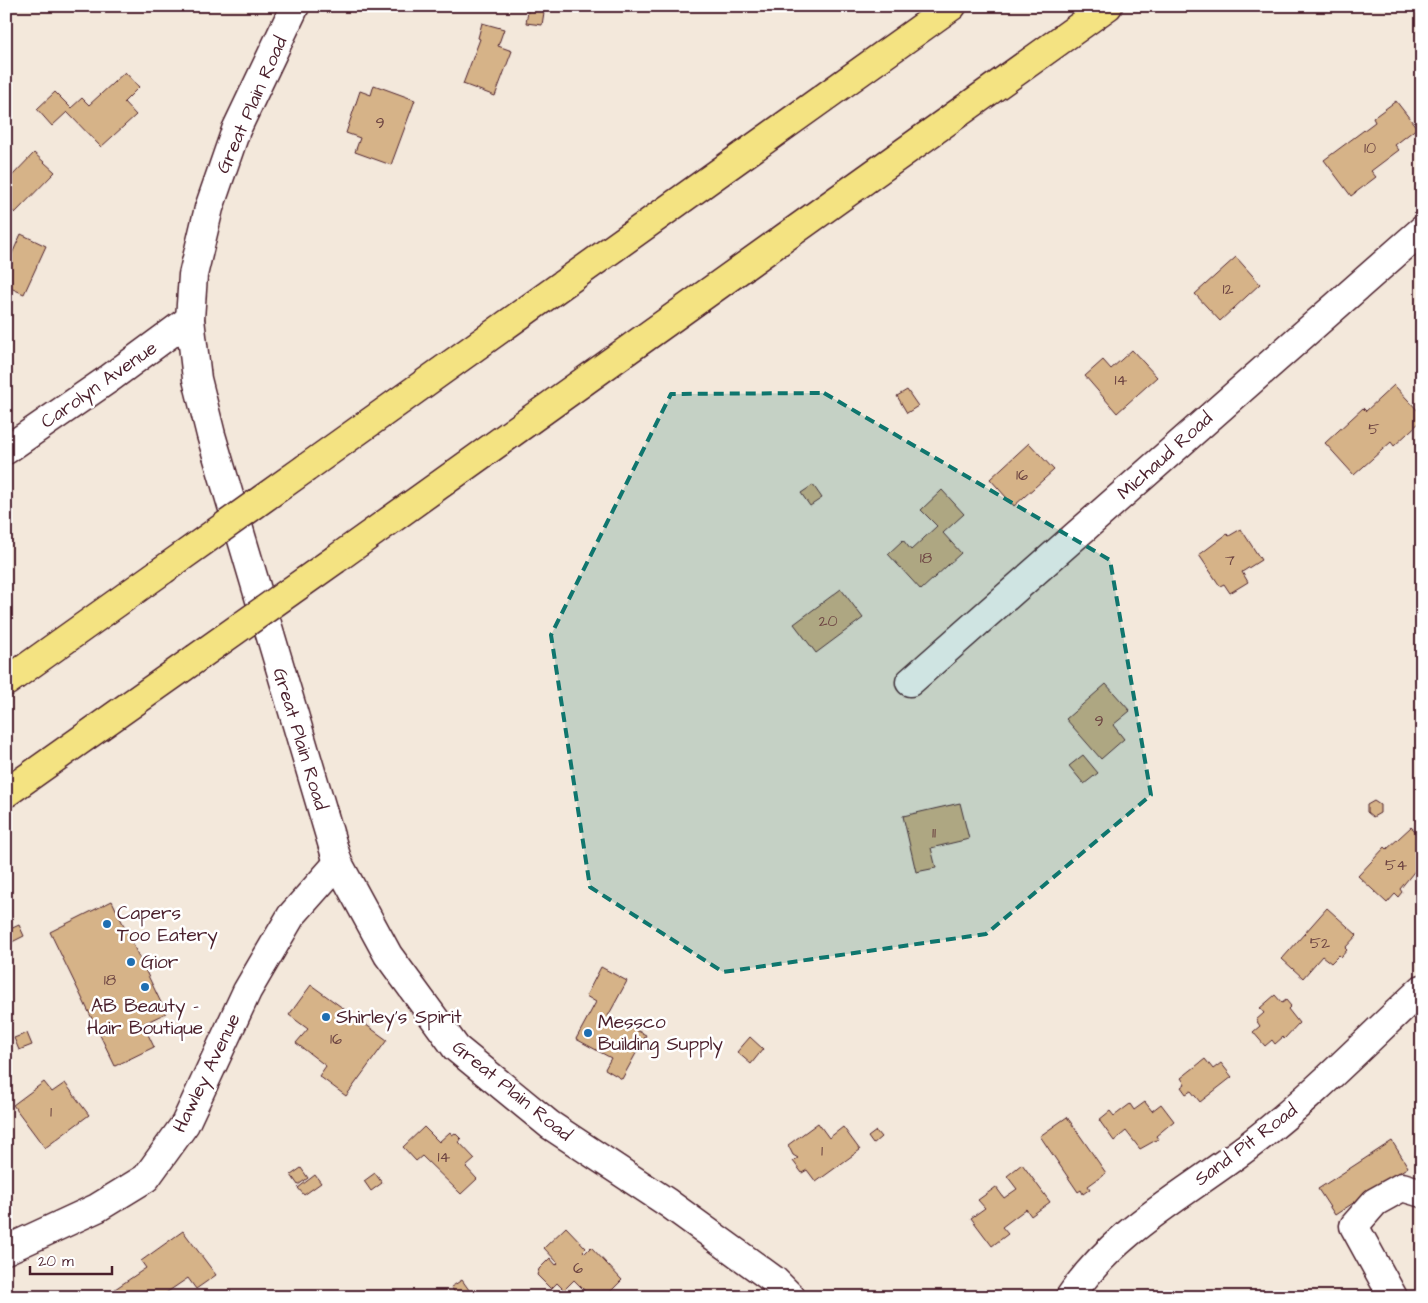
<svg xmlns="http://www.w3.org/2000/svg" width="1428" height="1303" viewBox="0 0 1428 1303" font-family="'Architects Daughter',sans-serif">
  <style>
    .building { fill: #d6b388; stroke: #4a1f2b }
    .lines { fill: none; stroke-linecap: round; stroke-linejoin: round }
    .minor-casing { stroke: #4a1f2b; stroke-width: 31 }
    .secondary-casing { stroke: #4a1f2b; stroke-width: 31 }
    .motorway-casing { stroke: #4a1f2b; stroke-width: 31 }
    .minor { stroke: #fff; stroke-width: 28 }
    .secondary { stroke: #fff; stroke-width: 28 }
    .motorway { stroke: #f4e382; stroke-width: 28 }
    .motorway-bridge-casing { stroke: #4a1f2b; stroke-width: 31; stroke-linecap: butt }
    .motorway-bridge { stroke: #f4e382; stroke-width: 28 }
    .marked { fill: #0f766e; fill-opacity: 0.2; stroke: #0f766e; stroke-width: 4; stroke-dasharray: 10 6; stroke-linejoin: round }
    .poi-dot { fill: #1f6fb2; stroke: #fff; stroke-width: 2 }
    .labels { text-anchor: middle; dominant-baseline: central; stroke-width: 5; stroke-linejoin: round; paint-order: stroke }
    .number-label { font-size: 16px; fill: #6d4442 }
    .street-label { font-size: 19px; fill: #4a1f2b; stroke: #fff }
    .poi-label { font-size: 19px; fill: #4a1f2b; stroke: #fff; text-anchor: start }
  </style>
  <rect width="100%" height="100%" fill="#f3e8db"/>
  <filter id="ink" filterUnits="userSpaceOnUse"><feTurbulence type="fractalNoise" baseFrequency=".02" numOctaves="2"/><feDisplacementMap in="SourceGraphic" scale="10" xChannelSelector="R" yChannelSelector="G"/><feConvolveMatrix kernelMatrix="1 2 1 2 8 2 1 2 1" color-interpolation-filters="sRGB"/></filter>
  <g filter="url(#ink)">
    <path class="building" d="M 529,6 L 545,6 L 542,25 L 526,23 Z
      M 482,23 L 504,29 L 498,46 L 512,51 L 495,96 L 463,84 L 480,39 L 478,38 Z
      M 125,72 L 139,87 L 124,102 L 136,115 L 101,147 L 67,112 L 52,126 L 37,109 L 55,92 L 71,108 L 82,98 L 89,105 Z
      M 374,85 L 415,100 L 391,165 L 355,152 L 360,138 L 346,133 L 360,91 L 371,95 Z
      M 1396,101 L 1417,128 L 1395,145 L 1399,150 L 1371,171 L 1376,177 L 1351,196 L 1324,160 L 1375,122 L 1373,118 Z
      M 34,153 L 55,172 L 15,213 L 6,205 L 6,172 L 11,177 Z
      M 21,234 L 46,246 L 24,294 L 6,286 L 6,267 Z
      M 1236,257 L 1260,284 L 1220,321 L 1195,294 Z
      M 1132,350 L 1157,377 L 1117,413 L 1085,376 L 1103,360 L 1111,369 Z
      M 1394,385 L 1422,415 L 1422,420 L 1394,446 L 1391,442 L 1354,475 L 1325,443 L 1363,408 L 1366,411 Z
      M 907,390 L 918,406 L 907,413 L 897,396 Z
      M 1029,443 L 1054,470 L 1014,506 L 990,479 Z
      M 813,485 L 822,498 L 810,506 L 801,493 Z
      M 942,490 L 964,514 L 943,533 L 961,553 L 921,590 L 888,554 L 903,540 L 911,550 L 937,526 L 921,510 Z
      M 1241,529 L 1261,560 L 1242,572 L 1248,582 L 1230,593 L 1224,584 L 1220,586 L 1199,555 L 1227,534 L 1229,536 Z
      M 841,589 L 863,618 L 816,653 L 794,624 Z
      M 1106,684 L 1130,711 L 1113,725 L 1124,739 L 1101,759 L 1066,719 Z
      M 1083,755 L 1098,773 L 1084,784 L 1069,766 Z
      M 1374,801 L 1380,805 L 1380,813 L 1373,817 L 1367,812 L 1367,805 Z
      M 960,803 L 969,839 L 931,848 L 936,868 L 916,872 L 903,816 Z
      M 1411,827 L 1422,837 L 1422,862 L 1400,889 L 1402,892 L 1398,897 L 1395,894 L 1387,903 L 1358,876 L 1385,847 L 1387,849 Z
      M 112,901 L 166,1013 L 143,1024 L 154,1047 L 115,1066 L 50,932 Z
      M 1327,908 L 1357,935 L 1345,948 L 1347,950 L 1341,957 L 1339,955 L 1331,963 L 1322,956 L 1303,978 L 1282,959 Z
      M 19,925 L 24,936 L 8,944 L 6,931 Z
      M 601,967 L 627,981 L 608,1016 L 646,1035 L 622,1079 L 605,1069 L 611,1058 L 576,1039 L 596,1002 L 586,996 Z
      M 311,985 L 387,1040 L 346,1096 L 319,1076 L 326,1066 L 296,1043 L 308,1029 L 289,1015 Z
      M 1275,995 L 1282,1003 L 1286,1000 L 1291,1006 L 1288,1009 L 1299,1023 L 1284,1039 L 1283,1037 L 1275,1044 L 1272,1040 L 1265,1046 L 1253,1032 L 1260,1026 L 1256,1020 L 1264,1013 L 1260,1008 Z
      M 27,1033 L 32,1045 L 19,1050 L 14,1038 Z
      M 750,1037 L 763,1049 L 751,1064 L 737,1052 Z
      M 1205,1059 L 1213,1069 L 1221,1063 L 1232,1077 L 1200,1102 L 1191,1091 L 1186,1094 L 1181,1087 L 1185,1084 L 1181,1078 Z
      M 44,1082 L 52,1092 L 65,1083 L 89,1115 L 45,1148 L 13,1105 Z
      M 1145,1102 L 1152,1111 L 1161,1104 L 1174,1121 L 1156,1136 L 1158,1139 L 1140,1149 L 1126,1131 L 1114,1141 L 1099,1120 L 1110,1111 L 1114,1116 L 1130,1104 L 1134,1110 Z
      M 1067,1117 L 1106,1173 L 1088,1186 L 1090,1189 L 1083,1194 L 1081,1190 L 1078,1192 L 1040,1136 Z
      M 818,1123 L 829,1138 L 843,1127 L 860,1150 L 816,1182 L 807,1170 L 802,1173 L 793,1161 L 798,1158 L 793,1155 L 788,1145 Z
      M 424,1127 L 439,1142 L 450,1132 L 452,1135 L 455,1133 L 461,1139 L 459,1142 L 475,1159 L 466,1167 L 477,1179 L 461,1194 L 422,1156 L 416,1161 L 403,1147 Z
      M 876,1131 L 881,1137 L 873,1144 L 868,1137 Z
      M 1392,1141 L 1408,1167 L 1335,1215 L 1318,1189 Z
      M 1022,1164 L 1050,1202 L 1031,1216 L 1026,1209 L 1002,1227 L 1008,1234 L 992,1246 L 971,1218 L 985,1208 L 978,1200 L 996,1187 L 1004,1198 L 1017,1189 L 1007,1176 Z
      M 301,1168 L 308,1178 L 298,1185 L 291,1175 Z
      M 375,1173 L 382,1183 L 371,1191 L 364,1181 Z
      M 315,1175 L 321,1183 L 304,1195 L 298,1188 Z
      M 566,1227 L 586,1248 L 583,1251 L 585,1253 L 591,1247 L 622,1280 L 605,1297 L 591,1297 L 574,1280 L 564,1290 L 557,1283 L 551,1289 L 537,1275 L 539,1269 L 550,1258 L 556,1265 L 558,1263 L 544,1248 Z
      M 183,1231 L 216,1275 L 196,1289 L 188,1278 L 160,1297 L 120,1297 L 115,1289 L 146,1268 L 141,1261 Z
      M 462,1280 L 474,1297 L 458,1297 L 451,1287 Z
      M 1383,1290 L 1385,1297 L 1359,1297 L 1358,1295 Z"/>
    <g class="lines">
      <defs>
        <path id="minor" d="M 6,450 L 110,378 L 190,319
          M 910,682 L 1422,230
          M 6,1250 L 97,1208 L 146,1178 L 185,1124 L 247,991 L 291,916 L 338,863
          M 1070,1297 C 1114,1230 1189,1192 1251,1144 C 1312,1097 1365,1042 1422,989
          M 1393,1297 L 1354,1226 L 1375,1202 L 1402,1187 L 1422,1193"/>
        <path id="secondary" d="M 295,6 L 236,130 L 209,208 L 193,275 L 190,319 L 197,379 L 211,435 L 338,863 L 388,955 L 456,1048 L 550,1125 L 668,1203 L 774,1280 L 791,1297"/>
        <path id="motorway" d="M 306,468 L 952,6
          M 336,559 L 1108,6
          M 6,682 L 163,570
          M 6,793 L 195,659"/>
      </defs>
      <use href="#minor" class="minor-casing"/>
      <use href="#secondary" class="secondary-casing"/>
      <use href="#motorway" class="motorway-casing"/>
      <use href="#minor" class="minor"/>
      <use href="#secondary" class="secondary"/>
      <use href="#motorway" class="motorway"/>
      <defs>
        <path id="motorway-bridge" d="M 163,570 L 306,468
          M 195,659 L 336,559"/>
      </defs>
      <use href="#motorway-bridge" class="motorway-bridge-casing"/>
      <use href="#motorway-bridge" class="motorway-bridge"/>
    </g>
  </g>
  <path class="marked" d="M 824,393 L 1110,560 L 1151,795 L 986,934 L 723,972 L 590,887 L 551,635 L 671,394 Z"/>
  <g class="poi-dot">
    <circle cx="107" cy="924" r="5"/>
    <circle cx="131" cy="962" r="5"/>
    <circle cx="145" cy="987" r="5"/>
    <circle cx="326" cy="1017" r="5"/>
    <circle cx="588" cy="1033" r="5"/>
  </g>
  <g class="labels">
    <g class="number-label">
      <text x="380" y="123">9</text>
      <text x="1370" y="148">10</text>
      <text x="1228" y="289">12</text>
      <text x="1121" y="380">14</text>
      <text x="1374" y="429">5</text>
      <text x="1022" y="475">16</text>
      <text x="926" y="558">18</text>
      <text x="1230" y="560">7</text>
      <text x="828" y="621">20</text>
      <text x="1099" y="721">9</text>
      <text x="934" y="833">11</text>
      <text x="1396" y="865">54</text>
      <text x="1320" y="943">52</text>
      <text x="110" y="980">18</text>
      <text x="336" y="1039">16</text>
      <text x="51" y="1112">1</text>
      <text x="822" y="1151">1</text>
      <text x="444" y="1157">14</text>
      <text x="578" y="1268">6</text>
    </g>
    <g class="street-label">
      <text transform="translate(252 105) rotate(-66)">Great Plain Road</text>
      <text transform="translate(99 385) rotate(-35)">Carolyn Avenue</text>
      <text transform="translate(1165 456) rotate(-42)">Michaud Road</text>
      <text transform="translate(300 739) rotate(73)">Great Plain Road</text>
      <text transform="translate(207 1073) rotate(-64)">Hawley Avenue</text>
      <text transform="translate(512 1091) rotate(39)">Great Plain Road</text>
      <text transform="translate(1246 1145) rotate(-37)">Sand Pit Road</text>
    </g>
    <g class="poi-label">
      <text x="117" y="913">Capers<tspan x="117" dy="22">Too Eatery</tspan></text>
      <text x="141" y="962">Gior</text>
      <text x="145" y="1006" text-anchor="middle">AB Beauty -<tspan x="145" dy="22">Hair Boutique</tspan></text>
      <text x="336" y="1017">Shirley's Spirit</text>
      <text x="598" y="1022">Messco<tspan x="598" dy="22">Building Supply</tspan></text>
    </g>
  </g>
  <rect width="1428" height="1303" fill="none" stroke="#fff" stroke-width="25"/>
  <rect x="12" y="12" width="1403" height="1278" fill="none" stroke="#4a1f2b" stroke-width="2" filter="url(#ink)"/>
  <path d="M30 1266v8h82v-8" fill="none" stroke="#4a1f2b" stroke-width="2.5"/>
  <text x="38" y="1266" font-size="15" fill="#4a1f2b" stroke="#ffffff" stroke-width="4" paint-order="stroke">20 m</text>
</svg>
